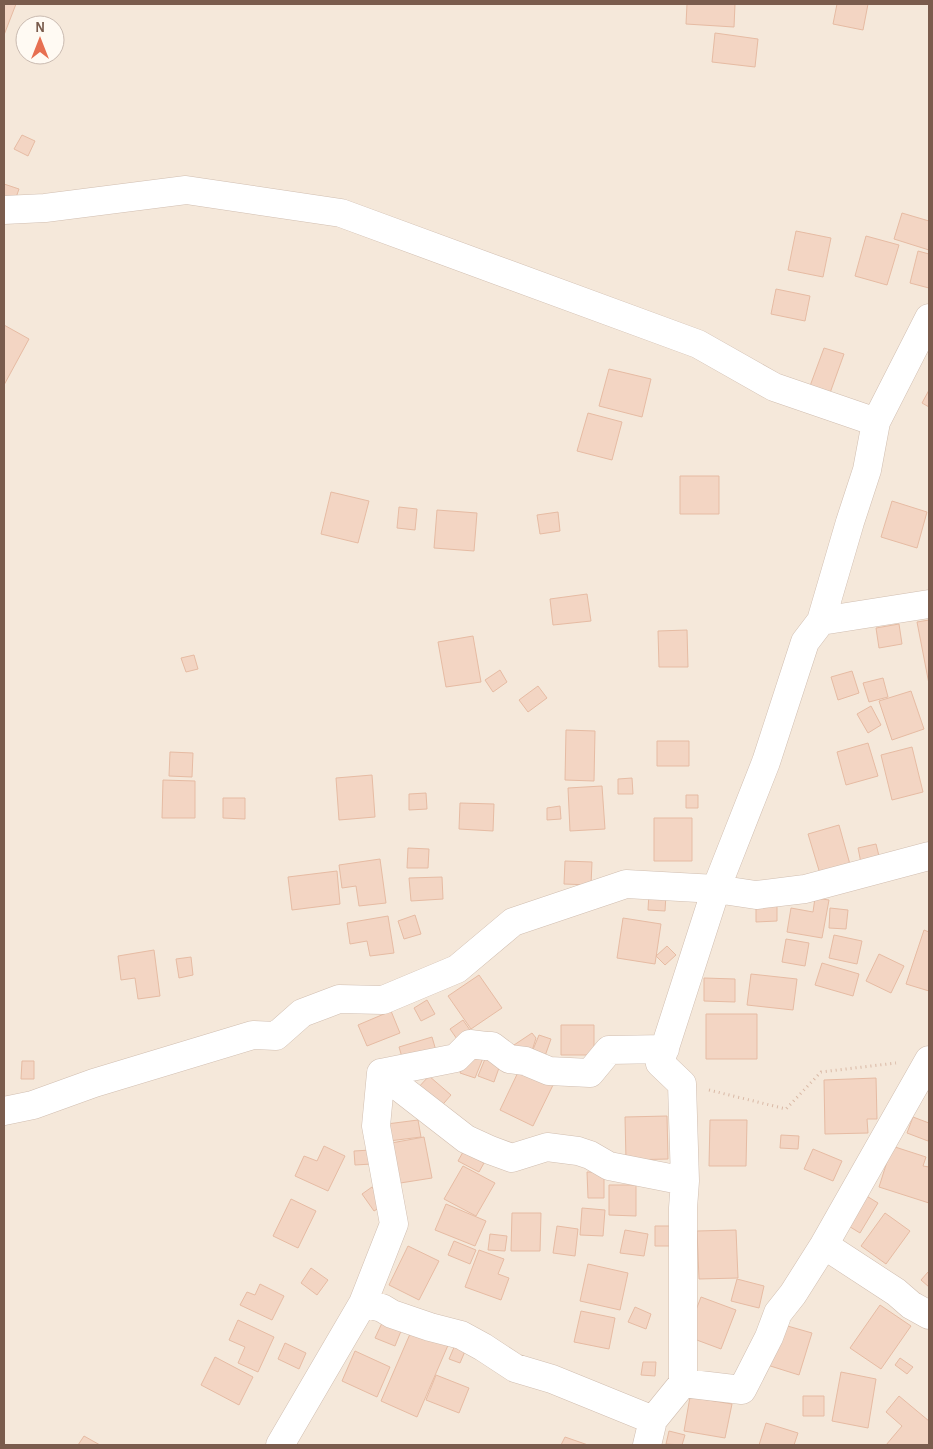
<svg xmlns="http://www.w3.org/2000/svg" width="933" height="1449" viewBox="0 0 933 1449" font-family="'Alegreya Sans',sans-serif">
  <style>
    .residential { fill: #f5e8da; fill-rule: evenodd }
    .building { fill: #f3d5c3; stroke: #e6bba3 }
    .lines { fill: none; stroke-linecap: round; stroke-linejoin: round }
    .minor-casing { stroke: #d1beb0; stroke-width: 29 }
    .path { stroke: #d9b8a5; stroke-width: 3; stroke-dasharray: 1 4; stroke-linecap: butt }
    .minor { stroke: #fff; stroke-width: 28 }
  </style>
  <rect width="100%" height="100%" fill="#fdf6ec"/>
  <path class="residential" d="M 4,4 L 929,4 L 929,1445 L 4,1445 ZM 25,25 L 55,25 L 55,55 L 25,55 Z"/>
  <path class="building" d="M 4,4 L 16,4 L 4,35 Z
    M 687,4 L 735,4 L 734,27 L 686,24 Z
    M 837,4 L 868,4 L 863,30 L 833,24 Z
    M 715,33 L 758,39 L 755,67 L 712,62 Z
    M 22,135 L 35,141 L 28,156 L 14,149 Z
    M 4,184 L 19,189 L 13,206 L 4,203 Z
    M 902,213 L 929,221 L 929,250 L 894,239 Z
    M 796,231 L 831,238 L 823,277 L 788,270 Z
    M 866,236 L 899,245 L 887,285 L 855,276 Z
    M 918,251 L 929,254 L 929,288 L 910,283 Z
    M 776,289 L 810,296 L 805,321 L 771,314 Z
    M 4,325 L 29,339 L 4,385 Z
    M 824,348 L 844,354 L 830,393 L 810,386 Z
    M 609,369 L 651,379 L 642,417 L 599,406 Z
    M 929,390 L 929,407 L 922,403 Z
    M 588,413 L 622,422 L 612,460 L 577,451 Z
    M 680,476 L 719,476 L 719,514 L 680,514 Z
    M 331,492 L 369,501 L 358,543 L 321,534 Z
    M 892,501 L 927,512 L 917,548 L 881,537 Z
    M 399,507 L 417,509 L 415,530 L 397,528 Z
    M 437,510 L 477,513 L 474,551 L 434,548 Z
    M 558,512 L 560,531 L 540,534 L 537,515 Z
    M 587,594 L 591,621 L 553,625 L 550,599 Z
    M 929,620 L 929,684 L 917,622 Z
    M 899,624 L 902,644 L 879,648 L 876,628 Z
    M 687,630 L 688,667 L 659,667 L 658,631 Z
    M 473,636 L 481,682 L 446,687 L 438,642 Z
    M 194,655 L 198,669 L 186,672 L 181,658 Z
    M 500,670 L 507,682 L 493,692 L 485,680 Z
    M 852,671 L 859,693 L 838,700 L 831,677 Z
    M 883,678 L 888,697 L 869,702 L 863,683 Z
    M 538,686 L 547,698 L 528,712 L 519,700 Z
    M 911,691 L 924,729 L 892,740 L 879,701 Z
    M 871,706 L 881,725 L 868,733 L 857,714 Z
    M 566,730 L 595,731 L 594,781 L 565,780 Z
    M 657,741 L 689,741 L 689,766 L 657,766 Z
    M 868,743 L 878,776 L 846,785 L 837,752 Z
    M 912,747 L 923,792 L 892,800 L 881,755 Z
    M 170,752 L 193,753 L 192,777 L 169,776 Z
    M 372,775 L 375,817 L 339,820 L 336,778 Z
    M 632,778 L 633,794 L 618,794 L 618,779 Z
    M 163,780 L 195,781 L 195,818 L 162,818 Z
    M 602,786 L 605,829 L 570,831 L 568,788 Z
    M 426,793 L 427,809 L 409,810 L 409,794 Z
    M 686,795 L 698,795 L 698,808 L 686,808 Z
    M 223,798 L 245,798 L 245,819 L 223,818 Z
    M 460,803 L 494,804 L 493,831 L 459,829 Z
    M 560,806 L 561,819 L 547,820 L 547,808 Z
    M 654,818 L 692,818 L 692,861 L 654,861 Z
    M 839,825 L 851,868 L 821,877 L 808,834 Z
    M 876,844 L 881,864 L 862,868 L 858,848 Z
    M 408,848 L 429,849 L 428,868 L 407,868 Z
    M 380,859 L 386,903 L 359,906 L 356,886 L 342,888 L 339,865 Z
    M 565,861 L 592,862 L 591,885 L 564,884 Z
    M 337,871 L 340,904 L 292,910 L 288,877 Z
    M 442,877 L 443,899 L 411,901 L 409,878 Z
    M 649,893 L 666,894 L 665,911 L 648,910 Z
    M 815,898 L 829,900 L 822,938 L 787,932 L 791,908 L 813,912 Z
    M 756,906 L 777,906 L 777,921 L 756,922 Z
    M 830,908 L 848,910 L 846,929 L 829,928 Z
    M 415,915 L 421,934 L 404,939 L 398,921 Z
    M 388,916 L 394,953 L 370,956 L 367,941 L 350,944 L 347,923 Z
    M 623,918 L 661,924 L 655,964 L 617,958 Z
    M 924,930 L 929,932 L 929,991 L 906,984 Z
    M 834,935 L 862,941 L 857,964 L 829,958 Z
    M 786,939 L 809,943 L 805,966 L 782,962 Z
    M 667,946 L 676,955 L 665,965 L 656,956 Z
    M 154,950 L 160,996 L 138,999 L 135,978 L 121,980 L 118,956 Z
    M 879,954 L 904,966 L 891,993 L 866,981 Z
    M 191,957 L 193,975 L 179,978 L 176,959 Z
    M 822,963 L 859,974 L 853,996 L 815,985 Z
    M 751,974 L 797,979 L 793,1010 L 747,1005 Z
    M 479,975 L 502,1008 L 471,1029 L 448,996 Z
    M 704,978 L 735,979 L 735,1002 L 704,1001 Z
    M 427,1000 L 435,1014 L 421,1021 L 414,1008 Z
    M 391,1011 L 400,1033 L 367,1046 L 358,1025 Z
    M 706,1014 L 757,1014 L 757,1059 L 706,1059 Z
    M 463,1020 L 472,1033 L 459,1042 L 450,1029 Z
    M 561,1025 L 594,1025 L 594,1055 L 561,1055 Z
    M 532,1033 L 536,1038 L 531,1054 L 511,1047 Z
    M 539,1035 L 551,1039 L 545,1056 L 532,1052 Z
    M 432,1037 L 437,1054 L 404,1064 L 399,1047 Z
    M 468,1052 L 483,1058 L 475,1078 L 460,1073 Z
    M 485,1059 L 500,1065 L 494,1082 L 478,1076 Z
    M 22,1061 L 34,1061 L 34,1079 L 21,1079 Z
    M 521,1066 L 554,1083 L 533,1126 L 500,1110 Z
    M 429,1076 L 451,1095 L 438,1110 L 416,1090 Z
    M 876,1078 L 877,1119 L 867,1119 L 868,1133 L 825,1134 L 824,1080 Z
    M 667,1116 L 668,1159 L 626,1160 L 625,1117 Z
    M 913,1117 L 929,1123 L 929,1137 L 928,1141 L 907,1133 Z
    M 418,1120 L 421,1137 L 381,1142 L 379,1125 Z
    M 710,1120 L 747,1120 L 746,1166 L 709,1166 Z
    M 781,1135 L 799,1136 L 798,1149 L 780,1148 Z
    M 424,1137 L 432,1178 L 394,1184 L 386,1144 Z
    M 324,1146 L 345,1156 L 328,1191 L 295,1176 L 304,1156 L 317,1161 Z
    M 892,1146 L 926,1157 L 923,1166 L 929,1167 L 929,1203 L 879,1187 Z
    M 813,1149 L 842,1161 L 833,1181 L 804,1169 Z
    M 371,1150 L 372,1164 L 355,1165 L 354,1151 Z
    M 463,1152 L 484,1163 L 479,1172 L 458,1161 Z
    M 463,1166 L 495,1183 L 476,1216 L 444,1199 Z
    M 587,1172 L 604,1172 L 604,1198 L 588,1198 Z
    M 609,1185 L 636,1185 L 636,1216 L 609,1215 Z
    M 372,1187 L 384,1205 L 374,1211 L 362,1194 Z
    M 865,1195 L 878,1203 L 860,1233 L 847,1225 Z
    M 291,1199 L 316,1211 L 298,1248 L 273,1236 Z
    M 446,1204 L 486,1221 L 475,1246 L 435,1230 Z
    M 582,1208 L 605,1210 L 603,1236 L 580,1235 Z
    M 512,1213 L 541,1213 L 540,1251 L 511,1251 Z
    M 885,1213 L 910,1231 L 886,1264 L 861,1246 Z
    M 557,1226 L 578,1229 L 575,1256 L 553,1253 Z
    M 655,1226 L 679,1226 L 679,1246 L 655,1246 Z
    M 625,1230 L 648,1234 L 644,1256 L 620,1253 Z
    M 736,1230 L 738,1278 L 699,1279 L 697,1231 Z
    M 490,1234 L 507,1236 L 505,1251 L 488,1250 Z
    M 454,1241 L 476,1250 L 470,1264 L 448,1255 Z
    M 408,1246 L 439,1261 L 419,1300 L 389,1285 Z
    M 479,1250 L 504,1259 L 498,1274 L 509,1278 L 501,1300 L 465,1287 Z
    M 588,1264 L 628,1273 L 620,1310 L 580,1301 Z
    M 311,1268 L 328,1280 L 317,1295 L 301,1283 Z
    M 928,1272 L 929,1273 L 929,1287 L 921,1280 Z
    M 737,1279 L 764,1286 L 759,1308 L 731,1301 Z
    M 260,1284 L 284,1296 L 272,1320 L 240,1305 L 247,1292 L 255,1295 Z
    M 701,1297 L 736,1310 L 721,1349 L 686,1336 Z
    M 880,1305 L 911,1326 L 881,1369 L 850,1348 Z
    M 635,1307 L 651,1314 L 646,1329 L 628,1322 Z
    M 581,1311 L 615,1318 L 609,1349 L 574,1342 Z
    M 238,1320 L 274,1337 L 258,1372 L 238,1363 L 245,1347 L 229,1340 Z
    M 382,1323 L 401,1331 L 395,1346 L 375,1338 Z
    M 777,1323 L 812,1333 L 799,1375 L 764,1364 Z
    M 413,1327 L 449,1343 L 417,1417 L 381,1401 Z
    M 285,1343 L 306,1353 L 299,1369 L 278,1359 Z
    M 455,1345 L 466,1349 L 460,1363 L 449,1359 Z
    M 355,1351 L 390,1367 L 377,1397 L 342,1381 Z
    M 215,1357 L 253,1377 L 239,1405 L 201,1385 Z
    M 900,1358 L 913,1367 L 907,1374 L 895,1365 Z
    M 643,1362 L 656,1362 L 655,1376 L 641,1375 Z
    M 841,1372 L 876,1379 L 868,1428 L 832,1421 Z
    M 436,1375 L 469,1388 L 459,1413 L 426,1400 Z
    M 803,1396 L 824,1396 L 824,1416 L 803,1416 Z
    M 899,1396 L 929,1421 L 929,1445 L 886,1445 L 902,1426 L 886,1412 Z
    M 690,1397 L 732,1404 L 725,1438 L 684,1431 Z
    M 766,1423 L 798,1433 L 794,1445 L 759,1445 Z
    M 669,1431 L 685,1435 L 682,1445 L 666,1444 Z
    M 84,1436 L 100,1445 L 78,1445 Z
    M 565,1437 L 588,1445 L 561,1445 Z"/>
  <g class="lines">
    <defs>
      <path id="minor" d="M 4,210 L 45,208 L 186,190 L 341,213 L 698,344 L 774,387 L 876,422
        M 821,621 L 929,604
        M 381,1073 L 466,1139 L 490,1150 L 512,1158 L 547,1147 L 578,1151 L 590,1155 L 609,1166 L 685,1181
        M 4,1111 L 33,1105 L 94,1083 L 253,1035 L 276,1036 L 302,1013 L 339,999 L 383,1000 L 457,969 L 513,922 L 626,884 L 716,889 L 756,895 L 805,889 L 929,856
        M 824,1245 L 896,1292 L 911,1305 L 929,1315
        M 363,1303 L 382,1308 L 392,1314 L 430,1327 L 461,1335 L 483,1347 L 515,1368 L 552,1379 L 653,1420
        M 683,1383 L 742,1390 L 769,1337 L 778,1313 L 793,1294 L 824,1245 L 929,1060
        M 280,1445 L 363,1303 L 394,1224 L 376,1126 L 381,1073 L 456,1058 L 470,1044 L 486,1046 L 492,1046 L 509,1059 L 525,1061 L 549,1071 L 590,1073 L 609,1050 L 665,1049
        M 647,1445 L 653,1420 L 683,1383 L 683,1208 L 685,1181 L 682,1084 L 660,1063 L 716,889 L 766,762 L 805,642 L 821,621 L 850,522 L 867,470 L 876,422 L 929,318"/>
    </defs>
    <use href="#minor" class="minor-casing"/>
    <path class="path" d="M 709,1090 L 786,1109 L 821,1072 L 896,1063"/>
    <use href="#minor" class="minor"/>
  </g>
  <rect width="933" height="1449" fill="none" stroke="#7a5c4d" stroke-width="10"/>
  <g transform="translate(40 40)"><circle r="24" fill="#fffaf3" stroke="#cabbb1"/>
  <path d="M0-4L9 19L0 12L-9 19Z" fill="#e76f51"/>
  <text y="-8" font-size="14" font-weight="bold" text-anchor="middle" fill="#7a5c4d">N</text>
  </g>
</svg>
